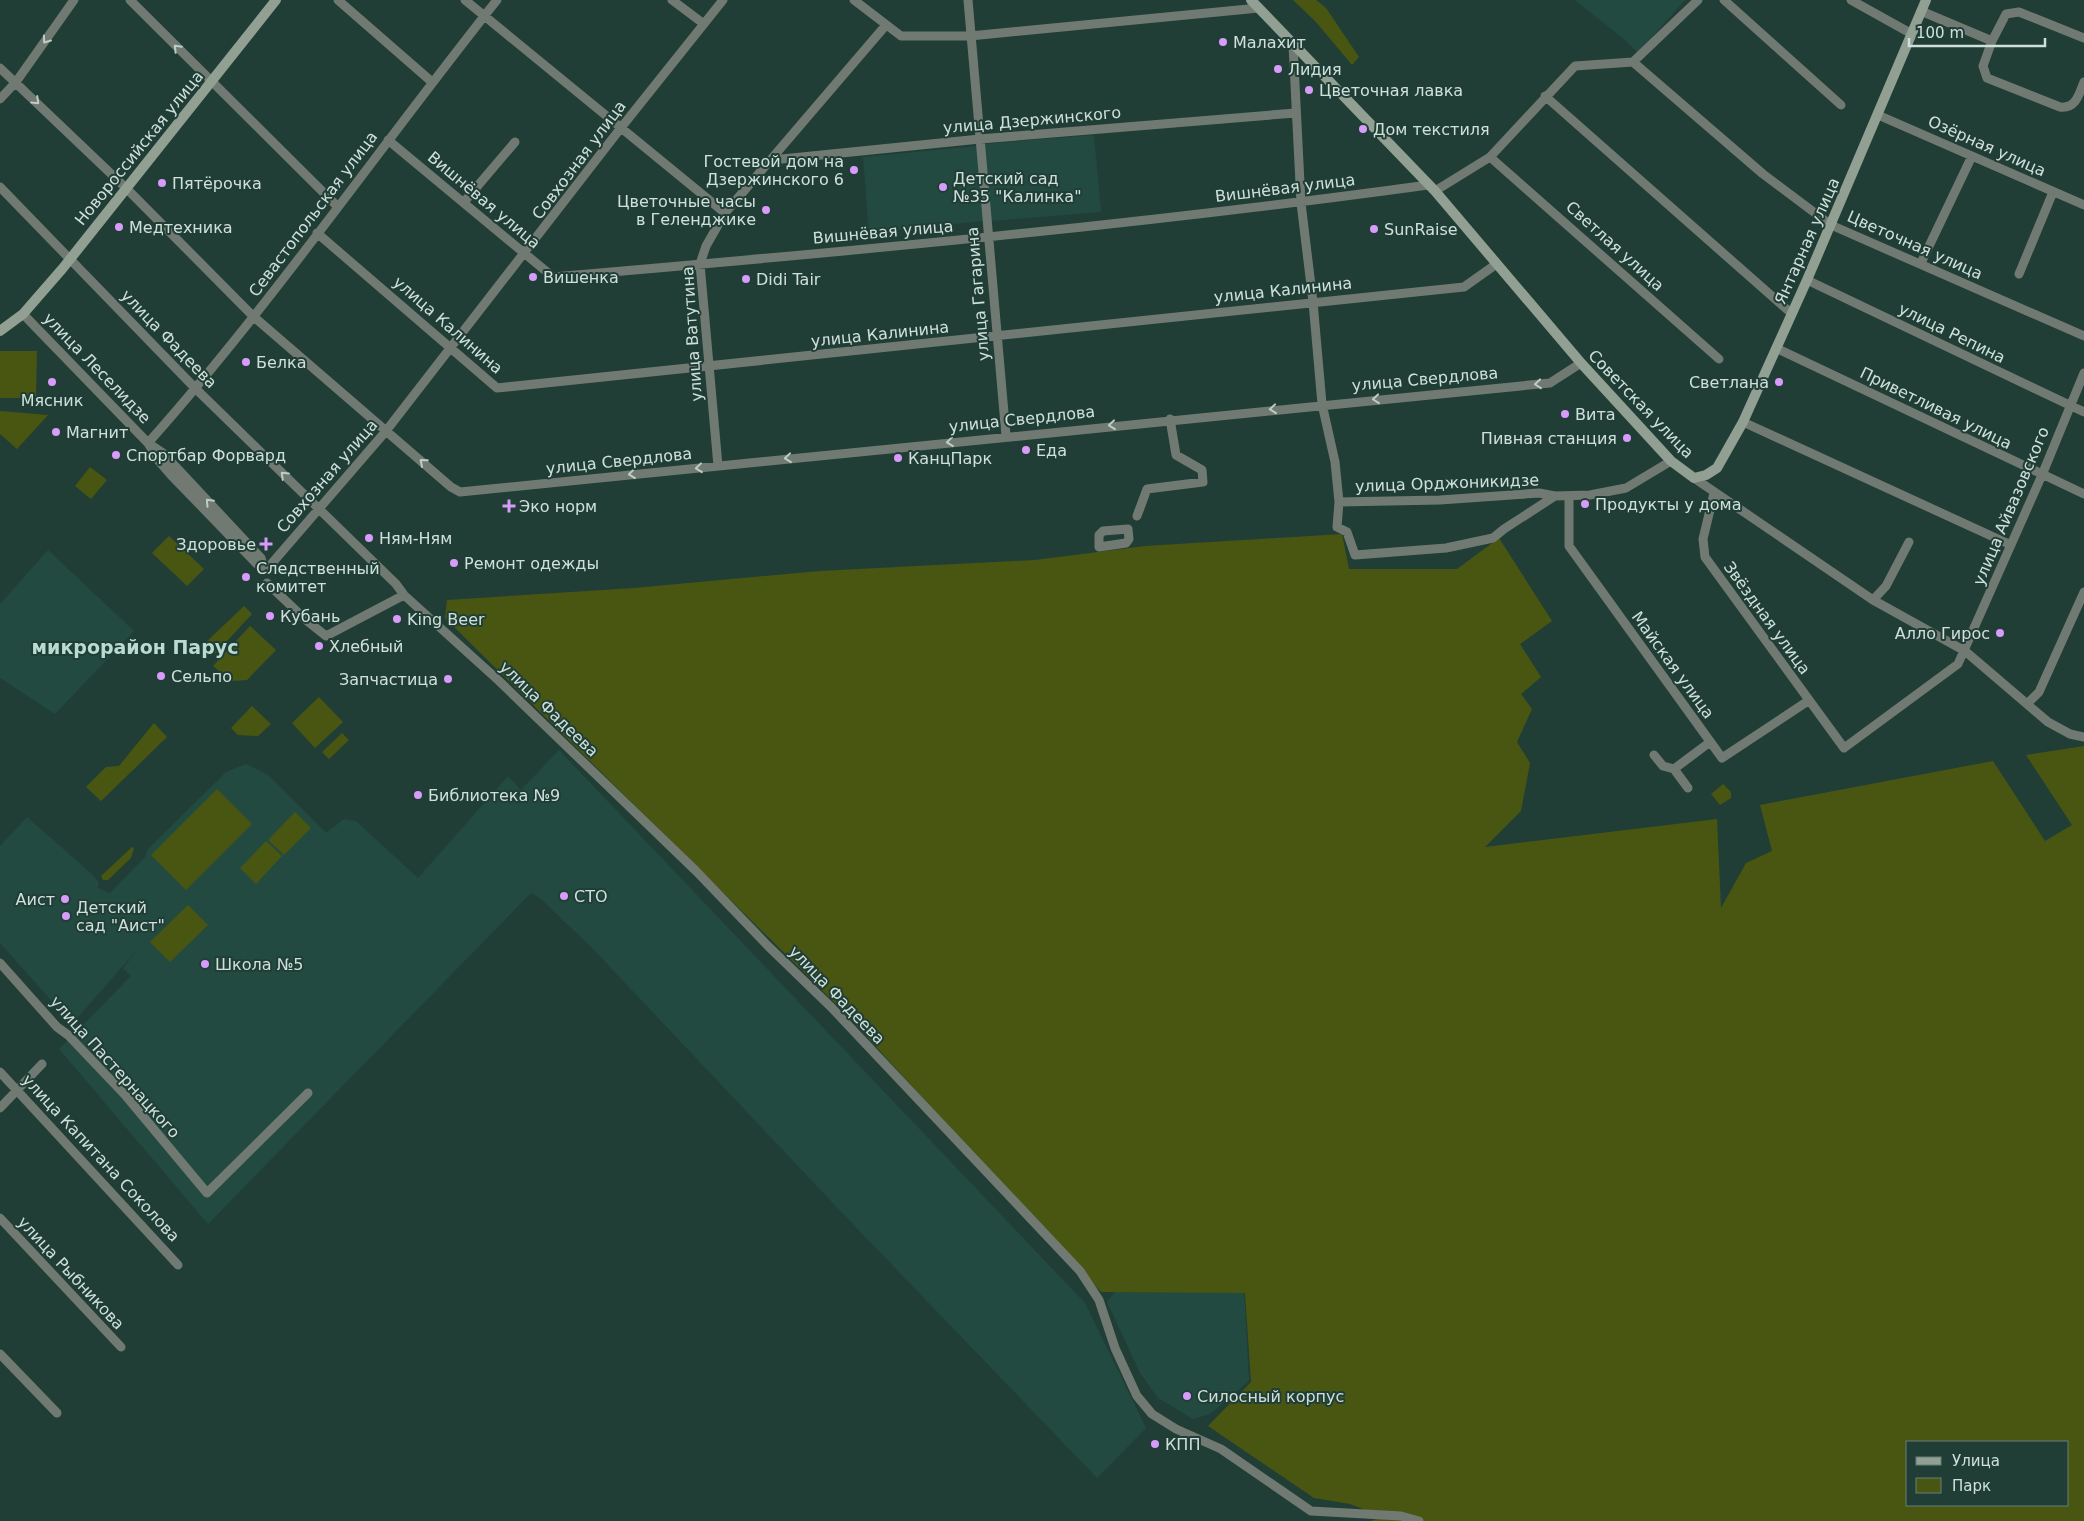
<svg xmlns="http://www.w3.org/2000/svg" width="2084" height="1521" viewBox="0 0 2084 1521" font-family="'DejaVu Sans',sans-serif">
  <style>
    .built { fill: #224a40 }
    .green { fill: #495612; fill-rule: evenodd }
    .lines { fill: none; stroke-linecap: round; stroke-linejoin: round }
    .street { stroke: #717a72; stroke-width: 9 }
    .secondary { stroke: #91a092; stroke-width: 10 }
    .oneway { stroke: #bcccc6 }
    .poi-dot { fill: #d79bf9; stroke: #203e36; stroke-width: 2 }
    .labels { text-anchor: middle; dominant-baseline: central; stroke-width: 4; stroke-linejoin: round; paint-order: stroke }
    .poi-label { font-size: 16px; fill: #cfe0db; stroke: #203e36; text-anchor: start }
    .street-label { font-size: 16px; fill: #cfe0db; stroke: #203e36 }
    .quarter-label { font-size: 19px; font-weight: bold; fill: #b9dbd1; stroke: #203e36 }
  </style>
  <rect width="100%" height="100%" fill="#203e36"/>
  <path class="built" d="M 1575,0 L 1685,0 L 1638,53 L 1626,41 Z
    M 1094,135 L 1101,212 L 990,221 L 983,144 Z
    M 977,146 L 983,221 L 869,233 L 863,157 Z
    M 48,550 L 134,631 L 55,714 L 0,678 L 0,604 Z
    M 559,750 L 1085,1303 L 1146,1428 L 1097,1478 L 847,1218 L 594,950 L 541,899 L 531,893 L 208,1224 L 59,1049 L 131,976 L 123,968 L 137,950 L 72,1024 L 0,943 L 0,846 L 27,817 L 93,875 L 99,883 L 98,888 L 110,893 L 145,857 L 147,850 L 226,772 L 246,764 L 268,775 L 326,833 L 344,819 L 356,821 L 418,878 L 508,776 L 521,790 Z
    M 1117,1289 L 1244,1289 L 1249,1381 L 1210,1414 L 1193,1419 L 1158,1398 L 1140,1373 L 1107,1302 Z"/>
  <path class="green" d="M 1293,0 L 1316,0 L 1326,8 L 1359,57 L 1352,65 L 1316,22 Z
    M 0,351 L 37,351 L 36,398 L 0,398 Z
    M 0,411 L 48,415 L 17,449 L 0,434 Z
    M 90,467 L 107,480 L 91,499 L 75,486 Z
    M 1342,534 L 1349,569 L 1457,569 L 1499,538 L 1552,621 L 1520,644 L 1541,677 L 1521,694 L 1532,709 L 1517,742 L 1530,763 L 1521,811 L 1485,847 L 1717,819 L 1721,908 L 1746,863 L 1772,851 L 1760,805 L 1993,761 L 2045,841 L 2072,825 L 2026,755 L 2084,746 L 2084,1521 L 1370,1521 L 1384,1517 L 1350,1504 L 1314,1498 L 1208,1426 L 1251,1382 L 1245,1293 L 1101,1292 L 846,1014 L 445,618 L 447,600 L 634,588 L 820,571 L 1035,560 L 1145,546 ZM 1908,1442 L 2068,1442 L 2068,1505 L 1908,1505 Z
    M 169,536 L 204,569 L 187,586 L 152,553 Z
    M 244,606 L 252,614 L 215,654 L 204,644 Z
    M 250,626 L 276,650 L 247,680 L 232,681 L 213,666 Z
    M 319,697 L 343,722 L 315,748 L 292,723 Z
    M 252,706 L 271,724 L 258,736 L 238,735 L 231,728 Z
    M 154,723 L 167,737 L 101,801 L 86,787 L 106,767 L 119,766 Z
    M 342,733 L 349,740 L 329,759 L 322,752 Z
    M 1723,784 L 1731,792 L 1731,798 L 1720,805 L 1711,794 Z
    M 217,789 L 252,824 L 186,890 L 151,855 Z
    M 295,812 L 311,828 L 284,855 L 268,840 Z
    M 266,841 L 282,856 L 256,884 L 240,868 Z
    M 132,847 L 134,848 L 131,858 L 108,880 L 103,880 L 101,876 Z
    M 188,905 L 208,925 L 170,962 L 150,942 Z"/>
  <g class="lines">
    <path class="street" d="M 130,0 L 337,206
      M 338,0 L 432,82
      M 465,0 L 725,213
      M 672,0 L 704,24
      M 854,0 L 901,36 L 970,36 L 1259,8
      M 968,0 L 1006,436
      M 1724,0 L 1841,105
      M 1851,0 L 1912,34
      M 1921,11 L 1992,41 L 1983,66 L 1987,78 L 2060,107 C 2076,109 2079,94 2084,82
      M 1992,41 L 2006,14 L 2019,12 L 2084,38
      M 1293,45 L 1301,203 L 1313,302 L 1322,404 L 1335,462 L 1339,502 L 1337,527 L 1347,532 L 1355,555 L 1446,548 L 1493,538 L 1504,529 L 1555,496 L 1590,495 L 1626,488 L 1671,461
      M 1633,62 L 1763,174 L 1831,225 L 2084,336
      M 0,68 L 127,189 L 254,317 L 451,487 L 460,492 L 1550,383 L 1581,363
      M 1545,96 L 1791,313
      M 0,99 L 16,82 L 74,0
      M 1878,115 L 2084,205
      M 388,140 L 553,277 C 845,252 1137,225 1428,185
      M 1490,157 L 1719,359
      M 772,160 L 980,139 L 1295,113
      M 0,187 L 196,389 L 396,584 L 404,595 L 498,680 L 696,871 L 768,946 L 831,1007 L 1080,1271 L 1099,1300 L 1115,1348 L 1137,1396 L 1152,1414 L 1176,1429 L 1221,1449 L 1311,1511 L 1401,1516 L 1419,1521
      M 1435,191 L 1490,157 L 1575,66 L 1633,62 L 1698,0
      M 464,202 L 515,142
      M 317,233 L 497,388 L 1464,287 L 1495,265
      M 1921,263 L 1972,156
      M 2019,274 L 2053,192
      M 1807,280 L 2084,412
      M 23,314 L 148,443 L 163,453 L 261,558 L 263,565
      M 1776,348 L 2084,494
      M 1743,422 L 2011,545
      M 148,443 L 158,460 L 171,475 L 257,564 L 267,569 L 386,431 L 620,129 L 723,0
      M 148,443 C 273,302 380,147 497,0
      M 718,466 L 700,264 L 706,246 L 725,213 L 886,25
      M 1694,478 L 1873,600 L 1965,651 L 2048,722 L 2070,734 L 2084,737
      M 1714,493 L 1703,539 L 1705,557 L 1844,748 L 1958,664 L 2042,475 L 2084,373
      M 1569,496 L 1569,546 L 1722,758 L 1808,701
      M 1339,502 L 1440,500 L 1539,493 L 1555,496
      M 1137,516 L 1147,489 L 1203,482 L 1202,470 L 1176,455 L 1170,419
      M 1128,529 L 1129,539 L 1126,543 L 1099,547 L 1099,535 L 1103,531 Z
      M 267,583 L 306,620 L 326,636 L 404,595
      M 1873,600 L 1886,586 L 1909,542
      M 2027,704 L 2039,692 L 2084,592
      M 1654,755 L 1663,766 L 1674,769
      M 1688,788 L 1674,769 L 1710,742
      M 0,963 L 57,1027 L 68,1035 L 126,1096 L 207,1193 L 308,1093
      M 0,1072 L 178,1265
      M 0,1108 L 42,1064
      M 0,1218 L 121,1347
      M 0,1354 L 57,1413"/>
    <path class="secondary" d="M 1251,0 L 1435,191 L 1581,363 L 1671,461 L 1694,478 L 1706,475 L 1717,468 L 1743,422 L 1807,280 L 1926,0
      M 0,331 L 23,314 L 63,268 L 276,0"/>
  </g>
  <defs><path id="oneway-chevron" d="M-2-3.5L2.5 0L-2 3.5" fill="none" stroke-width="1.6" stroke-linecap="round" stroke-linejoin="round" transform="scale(1.25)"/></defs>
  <g class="oneway">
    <use href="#oneway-chevron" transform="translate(46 40) rotate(126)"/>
    <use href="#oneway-chevron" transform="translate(177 48) rotate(-135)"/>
    <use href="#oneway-chevron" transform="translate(36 101) rotate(44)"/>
    <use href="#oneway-chevron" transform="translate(1538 384) rotate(175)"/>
    <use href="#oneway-chevron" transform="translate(1376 399) rotate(175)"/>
    <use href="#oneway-chevron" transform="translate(1273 409) rotate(174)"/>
    <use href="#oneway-chevron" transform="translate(1112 425) rotate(174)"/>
    <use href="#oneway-chevron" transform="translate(950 442) rotate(174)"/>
    <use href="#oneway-chevron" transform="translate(788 458) rotate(174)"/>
    <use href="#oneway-chevron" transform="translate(423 462) rotate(-139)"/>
    <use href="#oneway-chevron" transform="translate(699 468) rotate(174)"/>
    <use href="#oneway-chevron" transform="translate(632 474) rotate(174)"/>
    <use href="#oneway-chevron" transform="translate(284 475) rotate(-136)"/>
    <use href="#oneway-chevron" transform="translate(209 502) rotate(-133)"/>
  </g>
  <g class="poi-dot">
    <circle cx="1223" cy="42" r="5"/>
    <circle cx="1278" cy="69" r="5"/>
    <circle cx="1309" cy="90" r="5"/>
    <circle cx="1363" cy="129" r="5"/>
    <circle cx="854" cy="170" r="5"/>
    <circle cx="162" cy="183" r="5"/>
    <circle cx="943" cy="187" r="5"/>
    <circle cx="766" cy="210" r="5"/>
    <circle cx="119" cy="227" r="5"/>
    <circle cx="1374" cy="229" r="5"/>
    <circle cx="533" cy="277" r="5"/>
    <circle cx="746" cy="279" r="5"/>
    <circle cx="246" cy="362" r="5"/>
    <circle cx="52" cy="382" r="5"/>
    <circle cx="1779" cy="382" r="5"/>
    <circle cx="1565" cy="414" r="5"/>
    <circle cx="56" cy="432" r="5"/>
    <circle cx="1627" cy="438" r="5"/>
    <circle cx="1026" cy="450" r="5"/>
    <circle cx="116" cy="455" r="5"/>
    <circle cx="898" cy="458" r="5"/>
    <circle cx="1585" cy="504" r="5"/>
    <path d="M506.5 498.5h5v5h5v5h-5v5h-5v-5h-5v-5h5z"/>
    <circle cx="369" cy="538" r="5"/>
    <path d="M263.5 536.5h5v5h5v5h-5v5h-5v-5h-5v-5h5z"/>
    <circle cx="454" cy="563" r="5"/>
    <circle cx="246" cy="577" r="5"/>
    <circle cx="270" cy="616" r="5"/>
    <circle cx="397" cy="619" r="5"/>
    <circle cx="2000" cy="633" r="5"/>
    <circle cx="319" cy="646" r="5"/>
    <circle cx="161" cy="676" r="5"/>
    <circle cx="448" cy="679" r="5"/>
    <circle cx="418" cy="795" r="5"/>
    <circle cx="564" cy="896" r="5"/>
    <circle cx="65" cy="899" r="5"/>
    <circle cx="66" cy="916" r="5"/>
    <circle cx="205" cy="964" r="5"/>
    <circle cx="1187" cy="1396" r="5"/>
    <circle cx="1155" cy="1444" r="5"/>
  </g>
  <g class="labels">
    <g class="poi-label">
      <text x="1233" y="42">Малахит</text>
      <text x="1288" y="69">Лидия</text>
      <text x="1319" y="90">Цветочная лавка</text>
      <text x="1373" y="129">Дом текстиля</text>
      <text x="844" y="161" text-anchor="end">Гостевой дом на<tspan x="844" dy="18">Дзержинского 6</tspan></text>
      <text x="953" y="178">Детский сад<tspan x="953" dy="18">№35 "Калинка"</tspan></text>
      <text x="172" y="183">Пятёрочка</text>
      <text x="756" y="201" text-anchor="end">Цветочные часы<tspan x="756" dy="18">в Геленджике</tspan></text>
      <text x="129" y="227">Медтехника</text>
      <text x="1384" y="229">SunRaise</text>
      <text x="543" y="277">Вишенка</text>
      <text x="756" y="279">Didi Tair</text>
      <text x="256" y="362">Белка</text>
      <text x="1769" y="382" text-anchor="end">Светлана</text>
      <text x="52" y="400" text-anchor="middle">Мясник</text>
      <text x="1575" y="414">Вита</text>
      <text x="66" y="432">Магнит</text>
      <text x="1617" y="438" text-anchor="end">Пивная станция</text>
      <text x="1036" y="450">Еда</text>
      <text x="126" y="455">Спортбар Форвард</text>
      <text x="908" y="458">КанцПарк</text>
      <text x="1595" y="504">Продукты у дома</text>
      <text x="519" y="506">Эко норм</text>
      <text x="379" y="538">Ням-Ням</text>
      <text x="256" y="544" text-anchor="end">Здоровье</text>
      <text x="464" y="563">Ремонт одежды</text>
      <text x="256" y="568">Следственный<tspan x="256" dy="18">комитет</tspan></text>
      <text x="280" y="616">Кубань</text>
      <text x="407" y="619">King Beer</text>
      <text x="1990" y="633" text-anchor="end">Алло Гирос</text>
      <text x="329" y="646">Хлебный</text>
      <text x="171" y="676">Сельпо</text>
      <text x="438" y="679" text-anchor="end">Запчастица</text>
      <text x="428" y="795">Библиотека №9</text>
      <text x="574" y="896">СТО</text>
      <text x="55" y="899" text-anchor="end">Аист</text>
      <text x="76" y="907">Детский<tspan x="76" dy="18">сад "Аист"</tspan></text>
      <text x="215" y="964">Школа №5</text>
      <text x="1197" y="1396">Силосный корпус</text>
      <text x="1165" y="1444">КПП</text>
    </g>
    <g class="street-label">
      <text transform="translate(1032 120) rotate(-5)">улица Дзержинского</text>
      <text transform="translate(1987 146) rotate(24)">Озёрная улица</text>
      <text transform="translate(139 148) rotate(-51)">Новороссийская улица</text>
      <text transform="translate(579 160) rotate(-53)">Совхозная улица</text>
      <text transform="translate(1285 188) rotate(-7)">Вишнёвая улица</text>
      <text transform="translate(484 200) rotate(40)">Вишнёвая улица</text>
      <text transform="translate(313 214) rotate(-53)">Севастопольская улица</text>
      <text transform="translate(883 232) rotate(-5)">Вишнёвая улица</text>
      <text transform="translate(1807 241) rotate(-66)">Янтарная улица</text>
      <text transform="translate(1915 245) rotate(24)">Цветочная улица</text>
      <text transform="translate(1615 246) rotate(42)">Светлая улица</text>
      <text transform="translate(1283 290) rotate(-6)">улица Калинина</text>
      <text transform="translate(978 294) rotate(-95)">улица Гагарина</text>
      <text transform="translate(448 325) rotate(41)">улица Калинина</text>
      <text transform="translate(1952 333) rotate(26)">улица Репина</text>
      <text transform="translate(692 334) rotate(-94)">улица Ватутина</text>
      <text transform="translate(880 334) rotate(-6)">улица Калинина</text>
      <text transform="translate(169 339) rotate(46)">улица Фадеева</text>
      <text transform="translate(97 368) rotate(46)">улица Леселидзе</text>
      <text transform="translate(1425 379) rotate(-5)">улица Свердлова</text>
      <text transform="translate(1641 404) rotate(46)">Советская улица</text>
      <text transform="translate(1936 408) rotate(26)">Приветливая улица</text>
      <text transform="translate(1022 419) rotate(-6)">улица Свердлова</text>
      <text transform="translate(619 461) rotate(-6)">улица Свердлова</text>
      <text transform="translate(327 476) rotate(-49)">Совхозная улица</text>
      <text transform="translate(1447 483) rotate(-2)">улица Орджоникидзе</text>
      <text transform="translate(2011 506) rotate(-67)">улица Айвазовского</text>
      <text transform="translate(1767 618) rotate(54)">Звёздная улица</text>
      <text transform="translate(1673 665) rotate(54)">Майская улица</text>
      <text transform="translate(549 709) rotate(44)">улица Фадеева</text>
      <text transform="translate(837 995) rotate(46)">улица Фадеева</text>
      <text transform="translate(115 1067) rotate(48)">улица Пастернацкого</text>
      <text transform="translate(101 1158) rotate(47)">улица Капитана Соколова</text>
      <text transform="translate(71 1273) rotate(47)">улица Рыбникова</text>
    </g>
    <g class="quarter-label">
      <text x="135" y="647">микрорайон Парус</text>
    </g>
  </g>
  <rect x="1906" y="1441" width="162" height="65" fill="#203e36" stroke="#667f78"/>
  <rect x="1916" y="1457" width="25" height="8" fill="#91a092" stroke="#667f78"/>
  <text x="1952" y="1466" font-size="15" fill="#cfe0db">Улица</text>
  <rect x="1916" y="1478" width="25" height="15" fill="#495612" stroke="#667f78"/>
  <text x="1952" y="1491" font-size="15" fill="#cfe0db">Парк</text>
  <path d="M1909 38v8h136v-8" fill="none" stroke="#cfe0db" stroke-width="2.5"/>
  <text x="1916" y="38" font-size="15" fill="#cfe0db" stroke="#203e36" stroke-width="4" paint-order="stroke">100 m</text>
</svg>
